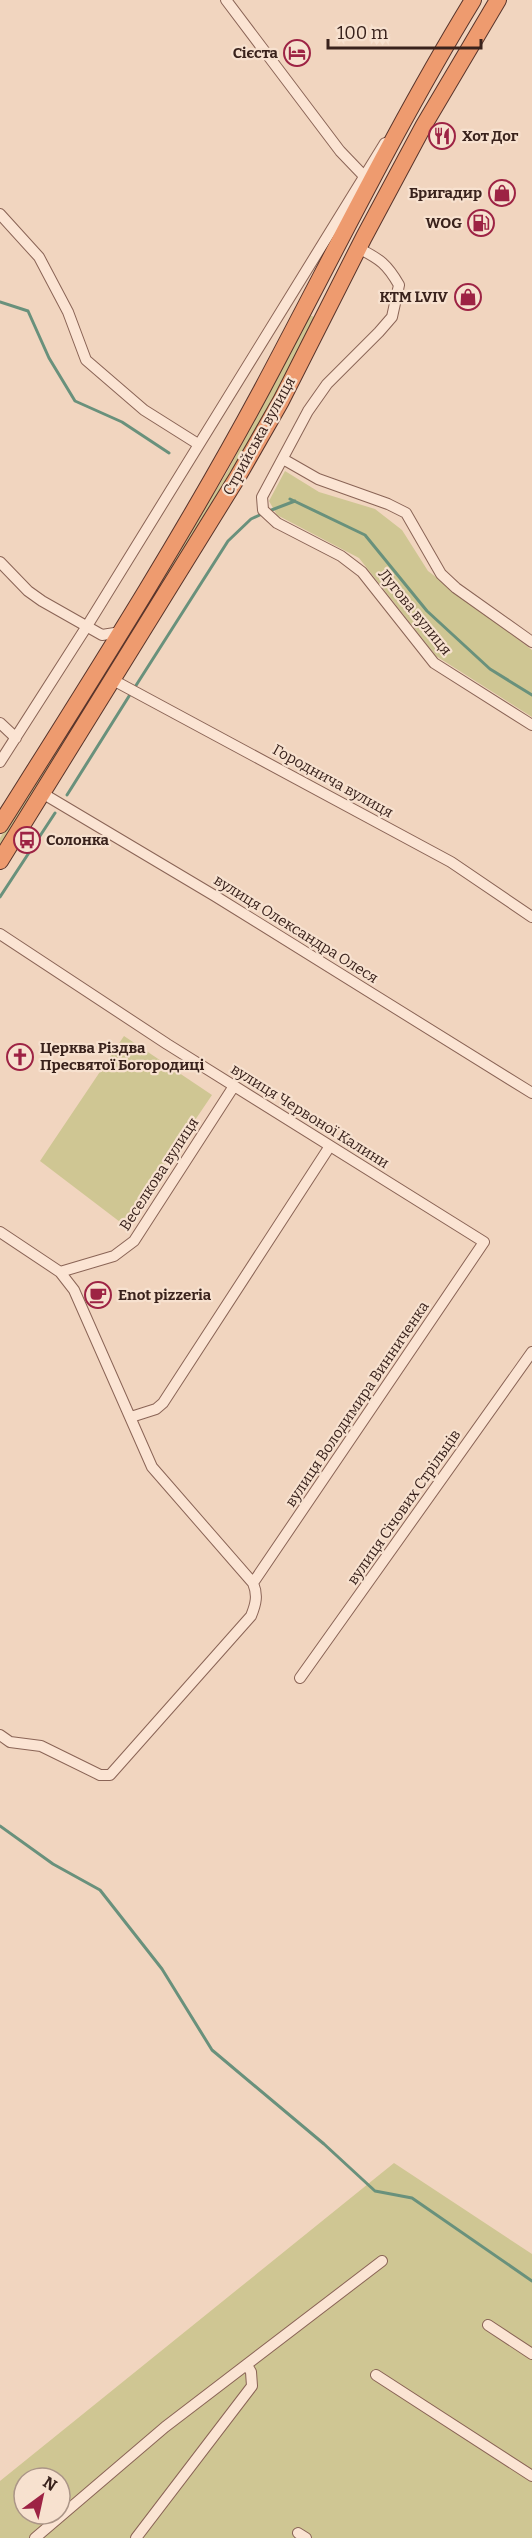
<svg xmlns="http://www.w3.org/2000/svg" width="532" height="2538" viewBox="0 0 532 2538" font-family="Bitter,serif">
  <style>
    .green { fill: #cfc693; fill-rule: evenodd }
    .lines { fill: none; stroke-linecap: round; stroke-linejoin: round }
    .stream { stroke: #69917c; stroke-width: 3 }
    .minor-casing { stroke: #8a6456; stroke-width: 12 }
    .trunk-casing { stroke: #58342b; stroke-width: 18 }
    .minor { stroke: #fbe4d3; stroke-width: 10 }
    .trunk { stroke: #ee9b6f; stroke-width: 16 }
    .labels { text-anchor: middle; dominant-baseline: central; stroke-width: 4.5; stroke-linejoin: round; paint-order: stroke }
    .poi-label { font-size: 15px; font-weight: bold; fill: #39221c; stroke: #f7e1cf; text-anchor: end }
    .street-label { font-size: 15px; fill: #39221c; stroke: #f7e1cf }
  </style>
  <rect width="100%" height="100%" fill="#f1d5bf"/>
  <path class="green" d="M 310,315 L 316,318 L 232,475 L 0,848 L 0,838 L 227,472 Z
    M 285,471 L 319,492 L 375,509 L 402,530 L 428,571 L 532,650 L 532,717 L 436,656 L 359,558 L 277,515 L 269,501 Z
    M 124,1036 L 212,1095 L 124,1225 L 40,1161 Z
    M 394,2163 L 532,2254 L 532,2538 L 0,2538 L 0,2481 ZM 24,2478 L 60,2478 L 60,2514 L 24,2514 Z"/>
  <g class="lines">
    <path class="stream" d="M 0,302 L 28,311 L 49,358 L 75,401 L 122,422 L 169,453
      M 290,499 L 365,535 L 427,611 L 490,669 L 532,695
      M 269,511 L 295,501
      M 135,687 L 228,541 L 251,519 L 262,514
      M 67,795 L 131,693
      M 0,897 L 55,813
      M 0,1826 L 53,1864 L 100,1890 L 162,1969 L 212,2050 L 324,2144 L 375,2191 L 412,2198 L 532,2281"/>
    <defs>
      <path id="minor" d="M 226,0 L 340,151 L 363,175
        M 0,214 L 39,257 L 68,312 L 86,360 L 144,410 L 198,444
        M 358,248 C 380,259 387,264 399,285 L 392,317 L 379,332 L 327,384 L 308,411 L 262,497 L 263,510 L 277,523 L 341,556 L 362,572 L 434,663 L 532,725
        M 283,459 L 318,479 L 388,504 L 406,513 L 441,574 L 456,588 L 532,642
        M 0,562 L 28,591 L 42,601 L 102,635 L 121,632
        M 113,680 L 451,862 L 532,917
        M 0,723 L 16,738
        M 0,762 L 87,626 L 385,143
        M 42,793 L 215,896 L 532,1093
        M 0,934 L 167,1044 L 484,1242 L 253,1583
        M 0,1232 L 60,1272 L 74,1290 L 152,1467 L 253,1583 C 258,1595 256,1604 251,1616 L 110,1775 L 100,1775 L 41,1746 L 10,1742 L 0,1735
        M 60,1272 L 114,1256 L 134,1241 L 234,1086
        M 131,1417 L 156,1409 L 163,1403 L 330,1146
        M 300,1678 L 532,1352
        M 488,2325 L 532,2354
        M 376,2375 L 532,2476
        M 298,2533 L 306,2538
        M 35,2538 L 165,2427 L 382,2261
        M 136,2538 L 252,2386 L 251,2372 L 247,2365"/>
      <path id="trunk" d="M 0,825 C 90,682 181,540 261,391 C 331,260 396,126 473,0
        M 0,861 L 237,478 L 281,401 L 364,237 L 424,125 L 498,0"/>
    </defs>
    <use href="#minor" class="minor-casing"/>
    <use href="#trunk" class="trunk-casing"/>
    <use href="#minor" class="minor"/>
    <use href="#trunk" class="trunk"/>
  </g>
  <defs>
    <symbol id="hotel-ring" viewBox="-11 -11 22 22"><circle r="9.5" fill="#f7e1cf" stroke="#9d2344" stroke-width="1.5"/><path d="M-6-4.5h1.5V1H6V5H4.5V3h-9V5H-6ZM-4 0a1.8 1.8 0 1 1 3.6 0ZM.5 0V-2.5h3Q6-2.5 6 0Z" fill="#9d2344"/></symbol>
    <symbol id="restaurant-ring" viewBox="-11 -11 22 22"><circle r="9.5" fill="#f7e1cf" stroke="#9d2344" stroke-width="1.5"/><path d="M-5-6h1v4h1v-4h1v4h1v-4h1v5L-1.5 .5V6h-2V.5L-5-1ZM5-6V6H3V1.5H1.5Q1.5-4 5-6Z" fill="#9d2344"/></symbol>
    <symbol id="shop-ring" viewBox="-11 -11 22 22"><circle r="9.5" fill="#f7e1cf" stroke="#9d2344" stroke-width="1.5"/><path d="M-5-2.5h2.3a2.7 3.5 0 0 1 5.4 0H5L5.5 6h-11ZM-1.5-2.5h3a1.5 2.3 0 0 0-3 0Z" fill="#9d2344"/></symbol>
    <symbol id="fuel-ring" viewBox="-11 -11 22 22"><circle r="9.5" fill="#f7e1cf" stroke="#9d2344" stroke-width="1.5"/><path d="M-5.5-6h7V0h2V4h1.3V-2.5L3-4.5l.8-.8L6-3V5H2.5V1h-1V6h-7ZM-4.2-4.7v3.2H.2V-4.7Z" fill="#9d2344"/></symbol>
    <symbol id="bus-ring" viewBox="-11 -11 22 22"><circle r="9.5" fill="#f7e1cf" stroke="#9d2344" stroke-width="1.5"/><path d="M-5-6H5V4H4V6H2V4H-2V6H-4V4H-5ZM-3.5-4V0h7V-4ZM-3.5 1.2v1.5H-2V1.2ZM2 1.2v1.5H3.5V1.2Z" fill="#9d2344"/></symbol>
    <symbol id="church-ring" viewBox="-11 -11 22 22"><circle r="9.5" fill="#f7e1cf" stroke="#9d2344" stroke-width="1.5"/><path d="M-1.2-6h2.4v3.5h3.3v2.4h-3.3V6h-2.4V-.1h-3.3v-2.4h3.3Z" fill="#9d2344"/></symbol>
    <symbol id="cafe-ring" viewBox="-11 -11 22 22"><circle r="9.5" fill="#f7e1cf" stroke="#9d2344" stroke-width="1.5"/><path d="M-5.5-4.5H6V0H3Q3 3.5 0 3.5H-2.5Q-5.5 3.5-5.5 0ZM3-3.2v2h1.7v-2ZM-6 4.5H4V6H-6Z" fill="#9d2344"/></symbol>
  </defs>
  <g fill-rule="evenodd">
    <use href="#hotel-ring" x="282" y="38" width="30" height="30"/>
    <use href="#restaurant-ring" x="427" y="121" width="30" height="30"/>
    <use href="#shop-ring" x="487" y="178" width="30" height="30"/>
    <use href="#fuel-ring" x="466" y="208" width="30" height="30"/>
    <use href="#shop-ring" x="453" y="282" width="30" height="30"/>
    <use href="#bus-ring" x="12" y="825" width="30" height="30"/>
    <use href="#church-ring" x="5" y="1042" width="30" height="30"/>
    <use href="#cafe-ring" x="83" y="1280" width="30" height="30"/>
  </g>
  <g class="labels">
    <g class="poi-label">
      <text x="278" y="53">Сієста</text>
      <text x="462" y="136" text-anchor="start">Хот Дог</text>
      <text x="482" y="193">Бригадир</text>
      <text x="462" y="223">WOG</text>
      <text x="448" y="297">KTM LVIV</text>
      <text x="46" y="840" text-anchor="start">Солонка</text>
      <text x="40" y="1048" text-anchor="start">Церква Різдва<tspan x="40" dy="17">Пресвятої Богородиці</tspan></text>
      <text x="118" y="1295" text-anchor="start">Enot pizzeria</text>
    </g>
    <g class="street-label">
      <text transform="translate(259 436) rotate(-61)">Стрийська вулиця</text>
      <text transform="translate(415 612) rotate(51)">Лугова вулиця</text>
      <text transform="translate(333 781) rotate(29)">Городнича вулиця</text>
      <text transform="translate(296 929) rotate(32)">вулиця Олександра Олеся</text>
      <text transform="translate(310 1116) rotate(32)">вулиця Червоної Калини</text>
      <text transform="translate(159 1174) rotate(-57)">Веселкова вулиця</text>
      <text transform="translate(357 1404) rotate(-56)">вулиця Володимира Винниченка</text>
      <text transform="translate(404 1507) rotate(-55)">вулиця Січових Стрільців</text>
    </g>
  </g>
  <g transform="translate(42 2496) rotate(33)"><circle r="28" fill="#f7e1cf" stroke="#ab9587" stroke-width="1.5"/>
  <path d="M0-4.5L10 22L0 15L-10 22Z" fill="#9d2344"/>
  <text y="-9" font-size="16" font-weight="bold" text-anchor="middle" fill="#39221c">N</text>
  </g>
  <path d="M328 39v9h153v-9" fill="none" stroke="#39221c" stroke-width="3"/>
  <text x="337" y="39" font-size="18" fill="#39221c" stroke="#f7e1cf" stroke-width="4.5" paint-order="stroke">100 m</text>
</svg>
